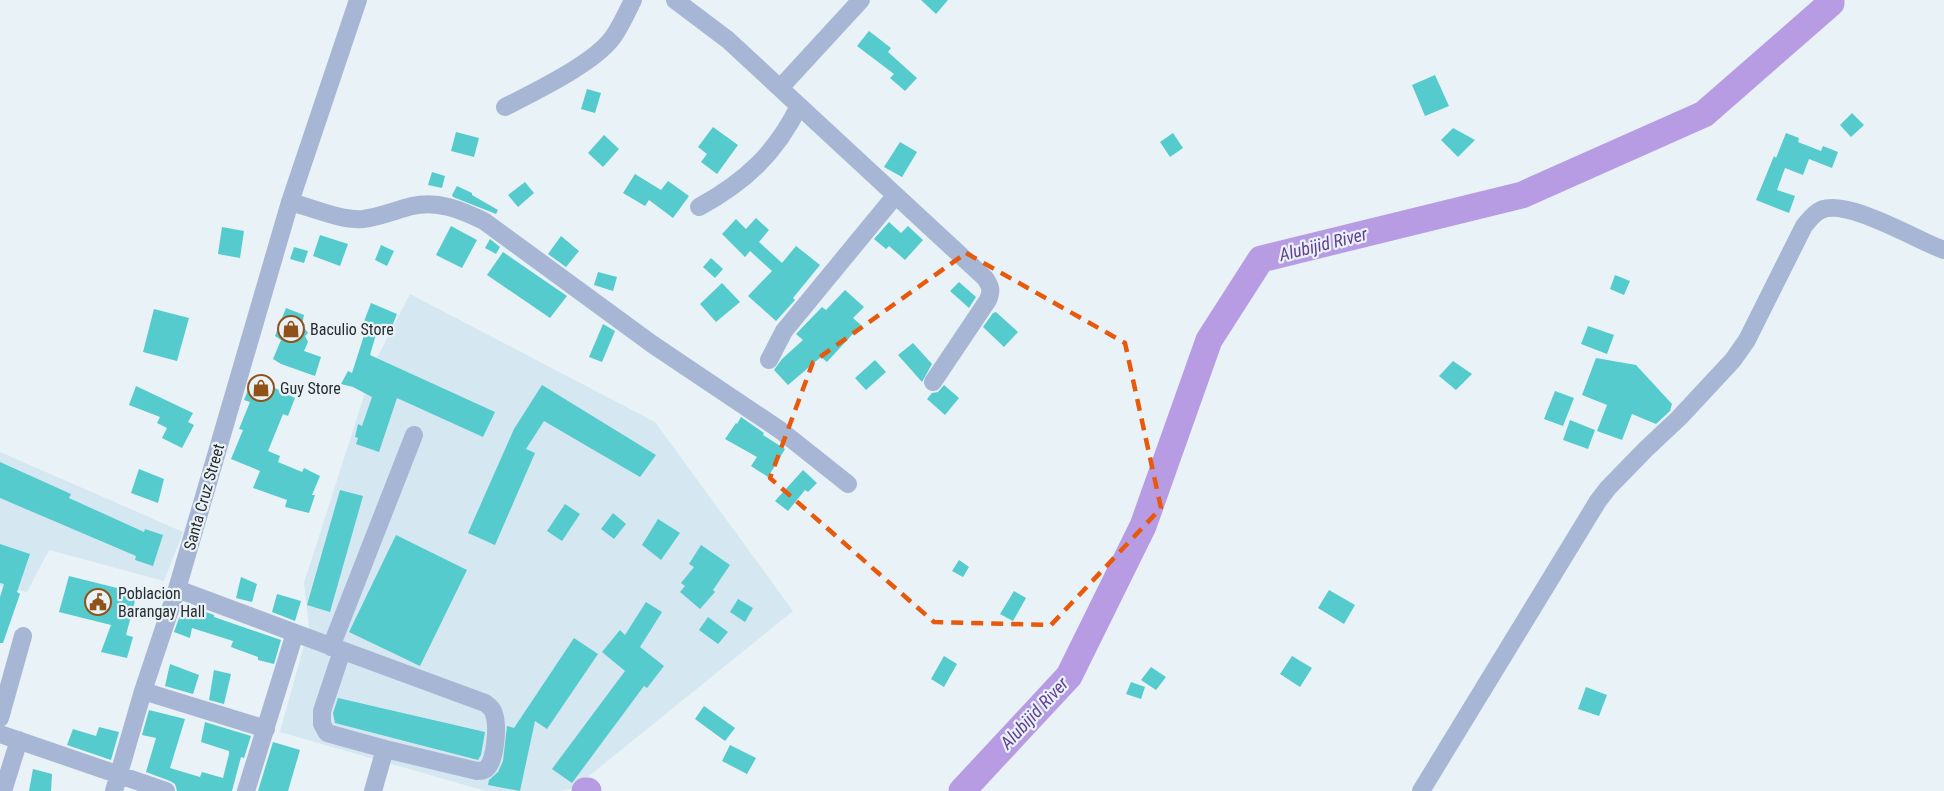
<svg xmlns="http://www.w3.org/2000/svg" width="1944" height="791" viewBox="0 0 1944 791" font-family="'Roboto Condensed',sans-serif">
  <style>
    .built { fill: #d5e7f0 }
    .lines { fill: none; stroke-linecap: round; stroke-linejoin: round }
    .river { stroke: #b79ce4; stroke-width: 27 }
    .building { fill: #55cbcd }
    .minor { stroke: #a8b6d5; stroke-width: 18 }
    .marked { fill: none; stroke: #e8590c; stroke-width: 4.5; stroke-dasharray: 12 8; stroke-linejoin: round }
    .labels { text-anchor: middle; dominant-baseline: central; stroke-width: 4.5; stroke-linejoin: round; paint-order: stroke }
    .poi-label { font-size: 16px; fill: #292d2f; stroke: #e8f2f7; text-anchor: start }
    .street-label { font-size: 16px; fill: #292d2f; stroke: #e8f2f7 }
    .water-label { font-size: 18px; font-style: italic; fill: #644094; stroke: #e8f2f7 }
  </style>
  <rect width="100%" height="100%" fill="#e8f2f7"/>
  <path class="built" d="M 410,294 L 655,422 L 793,611 L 574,788 L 560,791 L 486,791 L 280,732 L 309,627 L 304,583 L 375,362 Z
    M 0,452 L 183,532 L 164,581 L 49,550 L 27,592 L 0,586 Z"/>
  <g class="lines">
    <path class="river" d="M 585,791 L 588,791
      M 962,791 L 1069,676 L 1143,526 L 1209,340 L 1261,259 L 1522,195 L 1704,114 L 1831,3 L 1831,0"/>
  </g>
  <path class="building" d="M 921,0 L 948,0 L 936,14 Z
    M 869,31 L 891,48 L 888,52 L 917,78 L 905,91 L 890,78 L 894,74 L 857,46 Z
    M 1435,75 L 1449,106 L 1425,116 L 1412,85 Z
    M 587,89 L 601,93 L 595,113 L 581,109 Z
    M 1852,113 L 1864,125 L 1851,137 L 1840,125 Z
    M 713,127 L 738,145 L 717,174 L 701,162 L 707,154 L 698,147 Z
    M 1453,128 L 1475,140 L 1458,157 L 1441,140 Z
    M 456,132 L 479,138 L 474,157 L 451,151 Z
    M 1173,133 L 1183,148 L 1170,157 L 1160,142 Z
    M 1786,133 L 1799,138 L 1798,142 L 1821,151 L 1823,146 L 1838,152 L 1832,168 L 1809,159 L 1803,175 L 1785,168 L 1777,190 L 1795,196 L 1789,213 L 1756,200 L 1774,156 L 1776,158 Z
    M 604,135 L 619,149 L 603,167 L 588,153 Z
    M 900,142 L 917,152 L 902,177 L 884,167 Z
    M 432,172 L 445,176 L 442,188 L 428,185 Z
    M 635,174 L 661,190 L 668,181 L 689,196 L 673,218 L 649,200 L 645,206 L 623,193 Z
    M 525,182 L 534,193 L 518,207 L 508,195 Z
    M 457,186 L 472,193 L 472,195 L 498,210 L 496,214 L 453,197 L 452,195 Z
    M 756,218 L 769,230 L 759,242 L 782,263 L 796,246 L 820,265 L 793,298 L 795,300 L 776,321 L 748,296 L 772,271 L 750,251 L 745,257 L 722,234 L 736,219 L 746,229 Z
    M 889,222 L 901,233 L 908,226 L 923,240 L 905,260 L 889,246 L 886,249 L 874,239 Z
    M 451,226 L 477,240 L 462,268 L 436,255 Z
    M 222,227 L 244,231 L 240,258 L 218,254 Z
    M 320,235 L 348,244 L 340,266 L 313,256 Z
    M 561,236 L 579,251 L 566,267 L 548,254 Z
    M 490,239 L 500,247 L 496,254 L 485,248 Z
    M 381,245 L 394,251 L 387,266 L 375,260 Z
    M 294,247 L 308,251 L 304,263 L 290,259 Z
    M 503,252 L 567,296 L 550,318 L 487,275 Z
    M 711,258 L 723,269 L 715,278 L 703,267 Z
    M 598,272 L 617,277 L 613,291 L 594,285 Z
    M 1615,275 L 1630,281 L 1624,295 L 1610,289 Z
    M 959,282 L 976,297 L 969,308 L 950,291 Z
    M 722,283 L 740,302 L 716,322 L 700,304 Z
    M 845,290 L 864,307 L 853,318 L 861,325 L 827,362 L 821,357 L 788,385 L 774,370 L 782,359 L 803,340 L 796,334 L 822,307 L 826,310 Z
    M 371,303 L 397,314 L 391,329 L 379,324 L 370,355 L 495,412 L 483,437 L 397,398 L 379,452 L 356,444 L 358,438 L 355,437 L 358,424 L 362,426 L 372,397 L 353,387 L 341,384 L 348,371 L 352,373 L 367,326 L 363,324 Z
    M 286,308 L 304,315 L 302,325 L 308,333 L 305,336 L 308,342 L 304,351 L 321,357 L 315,376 L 281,364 L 273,359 L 281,340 L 275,336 Z
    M 154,309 L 189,318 L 177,361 L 143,352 Z
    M 996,312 L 1018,332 L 1004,347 L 983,327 L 993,313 Z
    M 603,324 L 615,331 L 602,362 L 589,357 Z
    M 1588,326 L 1614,335 L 1607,354 L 1581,344 Z
    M 913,343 L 932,364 L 922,382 L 898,355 Z
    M 1596,358 L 1636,365 L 1672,404 L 1670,411 L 1656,424 L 1632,414 L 1622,440 L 1597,431 L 1607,405 L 1582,395 Z
    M 875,360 L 886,372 L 866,390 L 855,378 Z
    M 1453,361 L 1472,374 L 1456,390 L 1439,376 Z
    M 253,377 L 295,398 L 288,416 L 283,414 L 268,451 L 280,456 L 278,462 L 302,472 L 304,468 L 320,476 L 312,495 L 315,495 L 309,513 L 285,507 L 287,500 L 253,488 L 260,471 L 231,459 L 243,430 L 239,429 L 250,402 L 244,400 Z
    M 542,385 L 656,455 L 640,477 L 544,421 L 526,449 L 535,453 L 495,545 L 468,533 L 514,429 Z
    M 944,385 L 959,398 L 945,415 L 927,399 L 932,393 L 938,392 Z
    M 136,386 L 193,413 L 188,422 L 194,425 L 182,448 L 162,438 L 167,428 L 157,423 L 160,417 L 129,405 Z
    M 1555,391 L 1574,398 L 1563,426 L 1544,419 Z
    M 741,417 L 764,433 L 763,435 L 785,449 L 768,477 L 751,466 L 757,457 L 725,439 L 736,423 L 737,424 Z
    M 1570,420 L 1595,430 L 1588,449 L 1563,440 Z
    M 0,462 L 71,494 L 69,498 L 144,532 L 145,529 L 163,535 L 153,566 L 135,560 L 136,556 L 0,498 Z
    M 139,469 L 164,479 L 158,503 L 131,493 Z
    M 803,470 L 817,483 L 808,492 L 805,490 L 788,511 L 775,501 Z
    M 340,490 L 363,496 L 330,612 L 307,605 Z
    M 565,504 L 580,514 L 562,541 L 547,531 Z
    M 613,513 L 626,524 L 614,539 L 601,529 Z
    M 658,519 L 680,533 L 661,560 L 642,545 Z
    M 396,535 L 467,570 L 420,666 L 349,632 Z
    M 0,544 L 30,554 L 17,592 L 20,594 L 3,643 L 0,643 L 0,597 L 4,584 L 0,583 Z
    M 701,545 L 730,565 L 713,590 L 715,592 L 700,609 L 680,592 L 685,586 L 681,583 L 694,567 L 689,564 Z
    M 959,560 L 969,567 L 963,577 L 952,571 Z
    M 69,576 L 137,593 L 126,635 L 133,637 L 127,658 L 101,652 L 111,625 L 59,612 Z
    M 241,577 L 257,584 L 252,602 L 236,598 Z
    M 1329,590 L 1355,605 L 1344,624 L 1318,608 Z
    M 1014,591 L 1026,598 L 1013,621 L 1000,614 Z
    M 277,594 L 301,601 L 295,621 L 272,612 Z
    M 738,599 L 753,608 L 745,622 L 730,612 Z
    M 646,602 L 662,612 L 640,647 L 664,666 L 647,688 L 644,686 L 572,783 L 552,769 L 625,671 L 602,652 L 620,630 L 625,635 Z
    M 184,604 L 214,615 L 214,617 L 281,640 L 274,664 L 258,660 L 258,657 L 231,647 L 233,641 L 192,628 L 190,638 L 174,632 Z
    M 708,617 L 728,632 L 718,644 L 699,630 Z
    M 574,638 L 598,654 L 547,729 L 535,721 L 520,791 L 488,785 L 489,780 L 498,772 L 503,761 L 507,726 L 514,728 Z
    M 944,656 L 957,664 L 944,687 L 931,679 Z
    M 1292,656 L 1312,668 L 1300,687 L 1280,674 Z
    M 170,664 L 199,675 L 193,694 L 165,686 Z
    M 1151,667 L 1166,677 L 1156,690 L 1141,680 Z
    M 214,670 L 231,674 L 224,704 L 209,700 Z
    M 1131,682 L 1145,687 L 1141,699 L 1126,694 Z
    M 1586,687 L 1607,695 L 1599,716 L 1578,709 Z
    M 338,698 L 485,732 L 481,755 L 478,760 L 335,723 L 333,713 Z
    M 704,706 L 735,728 L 725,741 L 695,719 Z
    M 149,710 L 185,719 L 170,768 L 200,777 L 202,772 L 223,778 L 229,754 L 229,751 L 201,742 L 205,722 L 251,736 L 244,758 L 241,757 L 232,791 L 177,791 L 175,784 L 170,781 L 146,772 L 156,738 L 142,735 Z
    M 99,727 L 119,732 L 111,760 L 67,745 L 73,729 L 96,736 Z
    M 273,742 L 300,750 L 288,791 L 258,791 Z
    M 730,745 L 756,758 L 747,774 L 722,761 Z
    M 33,769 L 52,774 L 51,791 L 29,791 Z"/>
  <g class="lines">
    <path class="minor" d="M 675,0 L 728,40 L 985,278 C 991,287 992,290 988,300 L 933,382
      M 780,88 L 861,0
      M 505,107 C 534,92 595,63 613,37 C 621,26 627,12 633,0
      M 290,202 C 310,207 342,221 363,219 C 380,217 396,210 412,206 C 438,200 461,210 484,221 L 652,344 L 780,430 L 848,484
      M 699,207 C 745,182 776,153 799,106
      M 769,360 L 784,331 L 895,196
      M 177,589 L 295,633 L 246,791
      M 295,633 L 485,703 C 489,706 493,709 494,714 C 498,725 496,761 486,769 C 483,771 480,771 477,771 L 385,749
      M 331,647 L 414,435
      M 342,651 L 322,711 L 322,724 L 327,733 L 385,749 L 373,791
      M 143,691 L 266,729
      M 0,718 L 23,636
      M 0,734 L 166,791
      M 3,791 L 19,740
      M 114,791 L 143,691 L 177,589 L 290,202 L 358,0
      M 1421,791 L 1598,501 L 1608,488 L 1646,449 L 1679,418 L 1733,360 L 1747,340 L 1804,226 C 1809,220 1814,213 1821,210 C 1847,198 1916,240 1944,250"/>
  </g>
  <path class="marked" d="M 966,253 L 1125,343 L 1161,508 L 1051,625 L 934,622 L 770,478 L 813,362 Z"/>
  <defs>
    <symbol id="shop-ring" viewBox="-11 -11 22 22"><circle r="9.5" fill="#e8f2f7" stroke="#915219" stroke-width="1.5"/><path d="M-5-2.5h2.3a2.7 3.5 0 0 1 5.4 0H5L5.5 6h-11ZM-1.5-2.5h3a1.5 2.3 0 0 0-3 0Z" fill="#915219"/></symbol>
    <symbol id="civic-ring" viewBox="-11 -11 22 22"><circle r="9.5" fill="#e8f2f7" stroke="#915219" stroke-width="1.5"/><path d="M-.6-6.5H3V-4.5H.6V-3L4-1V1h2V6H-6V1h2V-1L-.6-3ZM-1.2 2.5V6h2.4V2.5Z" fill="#915219"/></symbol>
  </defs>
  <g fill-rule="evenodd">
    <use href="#shop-ring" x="276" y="314" width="30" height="30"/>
    <use href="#shop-ring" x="246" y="373" width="30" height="30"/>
    <use href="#civic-ring" x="83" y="587" width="30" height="30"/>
  </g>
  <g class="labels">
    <g class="poi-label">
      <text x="310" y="329">Baculio Store</text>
      <text x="280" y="388">Guy Store</text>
      <text x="118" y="593">Poblacion<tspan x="118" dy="18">Barangay Hall</tspan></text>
    </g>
    <g class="street-label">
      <text transform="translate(204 497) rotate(-74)">Santa Cruz Street</text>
    </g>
    <g class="water-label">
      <text transform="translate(1323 244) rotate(-14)">Alubijid River</text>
      <text transform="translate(1034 713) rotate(-47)">Alubijid River</text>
    </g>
  </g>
</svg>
